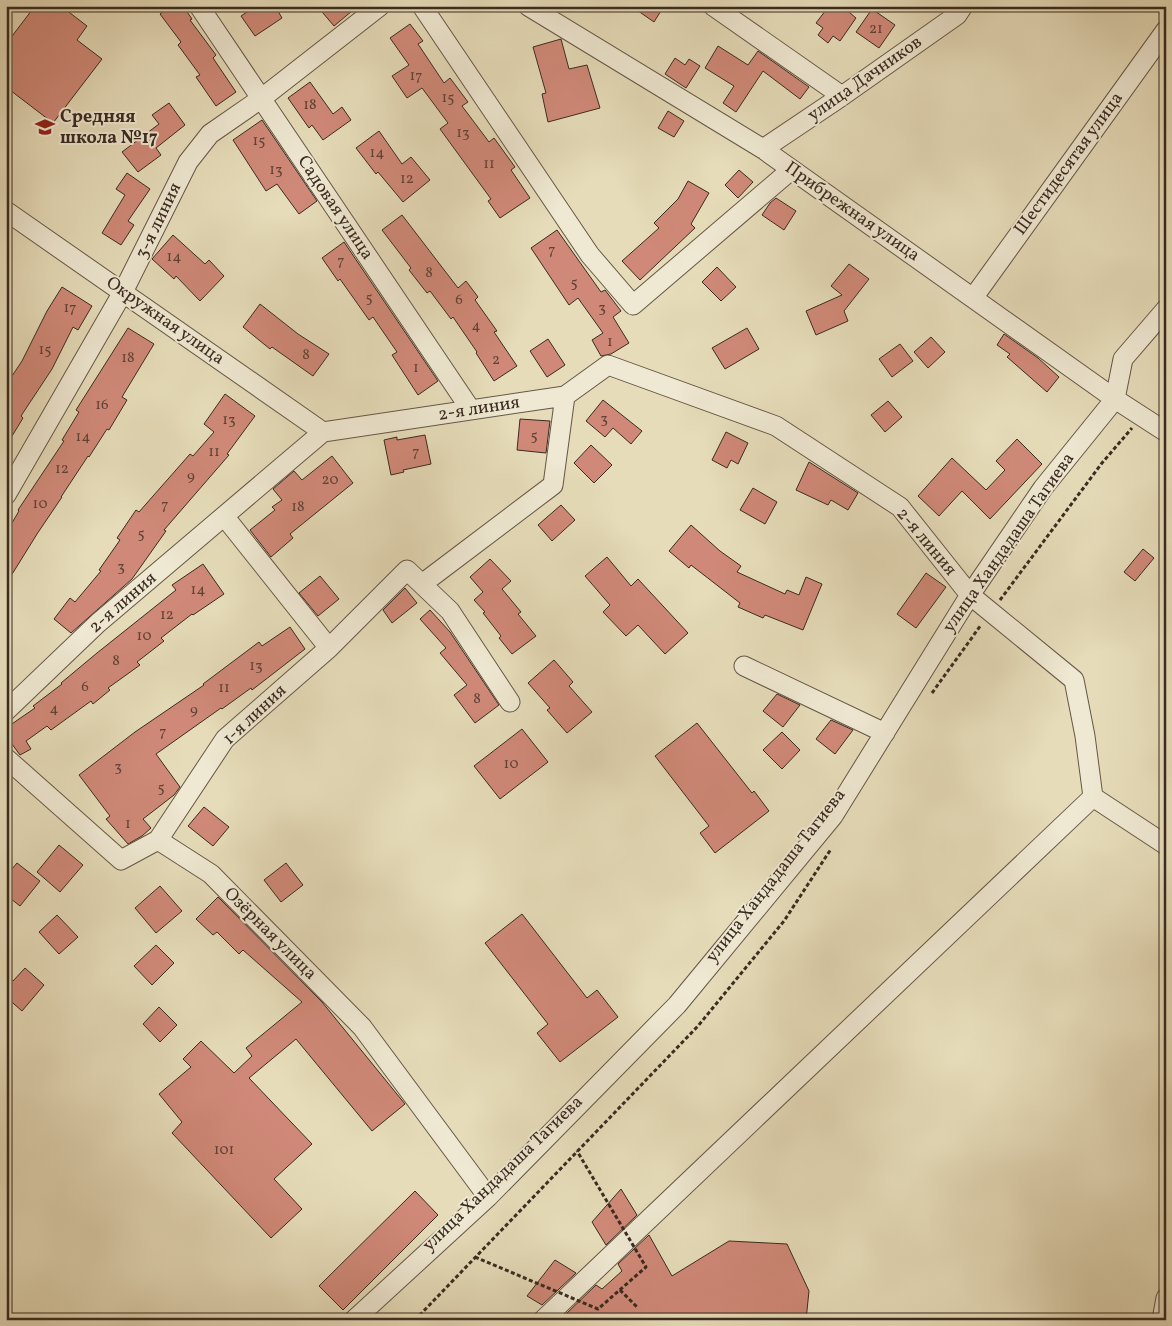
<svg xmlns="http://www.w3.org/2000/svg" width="1172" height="1326" viewBox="0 0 1172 1326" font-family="Vollkorn,serif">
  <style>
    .building { fill: #d08978; stroke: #3a2b20 }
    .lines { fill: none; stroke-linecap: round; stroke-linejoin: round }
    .minor-casing { stroke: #655746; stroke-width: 21 }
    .path { stroke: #3a2b20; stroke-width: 3; stroke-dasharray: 4 2.5; stroke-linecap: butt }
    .minor { stroke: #efe8d2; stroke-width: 19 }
    .path-bridge { stroke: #3a2b20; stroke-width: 3; stroke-dasharray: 4 2.5; stroke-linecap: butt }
    .labels { text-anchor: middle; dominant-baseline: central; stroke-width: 4; stroke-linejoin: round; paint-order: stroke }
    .number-label { font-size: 15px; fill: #604236 }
    .street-label { font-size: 18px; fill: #3a2b20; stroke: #efe8d2 }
    .poi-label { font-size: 18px; font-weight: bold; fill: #3a2b20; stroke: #efe8d2; text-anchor: start }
  </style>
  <rect width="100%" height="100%" fill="#e6dcb9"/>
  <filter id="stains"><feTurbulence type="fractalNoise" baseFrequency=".004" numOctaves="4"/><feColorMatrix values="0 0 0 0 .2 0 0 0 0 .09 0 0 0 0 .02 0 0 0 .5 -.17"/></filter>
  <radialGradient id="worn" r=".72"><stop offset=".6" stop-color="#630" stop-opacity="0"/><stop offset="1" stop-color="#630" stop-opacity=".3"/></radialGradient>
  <path class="building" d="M 35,6 L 61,6 L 87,26 L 77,40 L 102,59 L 53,123 L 6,87 L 6,44 Z
    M 171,6 L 183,6 L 192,19 L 190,20 L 216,55 L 213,58 L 236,92 L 216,106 L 196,77 L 200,75 L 178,45 L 181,42 L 160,14 Z
    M 256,6 L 275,6 L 282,18 L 255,36 L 241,16 Z
    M 317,6 L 358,6 L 334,26 Z
    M 631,6 L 664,6 L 654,22 Z
    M 829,6 L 842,6 L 856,18 L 840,41 L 833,36 L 828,43 L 818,35 L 823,28 L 816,23 Z
    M 872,9 L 895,25 L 879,48 L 856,32 Z
    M 410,24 L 423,41 L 418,44 L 444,83 L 450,78 L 468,102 L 462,106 L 489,142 L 494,138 L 515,167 L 511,170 L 530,198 L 500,218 L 488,201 L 491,199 L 440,129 L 448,123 L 422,88 L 407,98 L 392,76 L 409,65 L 390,38 Z
    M 561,39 L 569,69 L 587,65 L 600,108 L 548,122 L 542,94 L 546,93 L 533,47 Z
    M 718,46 L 748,65 L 758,51 L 809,87 L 800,99 L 763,71 L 736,112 L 723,103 L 734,86 L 705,68 Z
    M 675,58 L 685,65 L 689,59 L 700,66 L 686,88 L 665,74 Z
    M 310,82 L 333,114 L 342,107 L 351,120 L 323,140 L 312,125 L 309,128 L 288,98 Z
    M 169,103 L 185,125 L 156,148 L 161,155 L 138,172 L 122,152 L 159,124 L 152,115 Z
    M 668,111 L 684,121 L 674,137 L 658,128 Z
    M 262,120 L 317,201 L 299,214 L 277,184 L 266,191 L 233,140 Z
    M 379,131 L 402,164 L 411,157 L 430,180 L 403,202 L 378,172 L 376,174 L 356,148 Z
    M 739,170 L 753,182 L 738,198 L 725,185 Z
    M 127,173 L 150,189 L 128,221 L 134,225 L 121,245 L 102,233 L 125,195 L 116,189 Z
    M 688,181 L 709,193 L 691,224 L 695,228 L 640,280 L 622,261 L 659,228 L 654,223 L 678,199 Z
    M 776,198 L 796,211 L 784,230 L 762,215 L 770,203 Z
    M 402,215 L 458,288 L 466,281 L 478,297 L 475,300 L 497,331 L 494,332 L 517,366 L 494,381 L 476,353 L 477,352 L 453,317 L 451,319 L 430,291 L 427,293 L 409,270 L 411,268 L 382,230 Z
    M 557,230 L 601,292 L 605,290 L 621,311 L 613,317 L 629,343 L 611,354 L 601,356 L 592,340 L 603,333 L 578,298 L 569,305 L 531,248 Z
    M 173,235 L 205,264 L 209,260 L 224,276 L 200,301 L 176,276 L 174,279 L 152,259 Z
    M 344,242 L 438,381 L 418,395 L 392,355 L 397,352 L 373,317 L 369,320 L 340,279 L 338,281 L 322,258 Z
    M 849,264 L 869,279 L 844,311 L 848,321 L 816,335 L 806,311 L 842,295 L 831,286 Z
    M 717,267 L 736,287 L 721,301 L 702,282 Z
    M 62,287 L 92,306 L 78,330 L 73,327 L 52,369 L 21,416 L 23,418 L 6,446 L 6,385 L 22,361 L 47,311 Z
    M 260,304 L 298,334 L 329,354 L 313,376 L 272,347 L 270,349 L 243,327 Z
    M 128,328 L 154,344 L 122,397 L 127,400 L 109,430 L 107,429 L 89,457 L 88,456 L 61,497 L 62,497 L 37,534 L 6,584 L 6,533 L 19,511 L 18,510 L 64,441 L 62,440 L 79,412 L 76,410 Z
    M 747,328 L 759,349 L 725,369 L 712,348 Z
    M 1004,334 L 1038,358 L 1059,377 L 1047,392 L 1007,357 L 1010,354 L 997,345 Z
    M 931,337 L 945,352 L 928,368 L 914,352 Z
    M 548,339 L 565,365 L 547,377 L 530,351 Z
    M 900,344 L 913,361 L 892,377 L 879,359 Z
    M 225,394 L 255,416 L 227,454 L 229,455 L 164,530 L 166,531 L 132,579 L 71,633 L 54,619 L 70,598 L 75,602 L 101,571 L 99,570 L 120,540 L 117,538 L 136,510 L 139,512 L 190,454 L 193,456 L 214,432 L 204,424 Z
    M 603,400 L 642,431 L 631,444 L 613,428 L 605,437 L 586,421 Z
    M 888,401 L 902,417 L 885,432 L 871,415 Z
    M 520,419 L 550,421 L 546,453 L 517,450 Z
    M 726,432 L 748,443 L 738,464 L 731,460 L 727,468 L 712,460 Z
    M 425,435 L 431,464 L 403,470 L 404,472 L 391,475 L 384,440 L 397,437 L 397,440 Z
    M 1017,439 L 1042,464 L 990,519 L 962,491 L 939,516 L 918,496 L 952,458 L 986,490 L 1005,470 L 996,461 Z
    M 591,445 L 612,465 L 594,483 L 574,463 Z
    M 332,456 L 353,483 L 290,534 L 293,538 L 271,557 L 250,530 L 275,510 L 272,507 L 282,500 L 273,489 L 294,471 L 302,480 Z
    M 809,462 L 858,493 L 848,510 L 831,500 L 828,505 L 796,490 Z
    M 753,488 L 777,502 L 765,524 L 740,510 Z
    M 561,505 L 575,520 L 552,541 L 538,525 Z
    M 691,525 L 720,551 L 741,566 L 737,572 L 785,594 L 787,590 L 799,595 L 806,577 L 822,584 L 803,630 L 765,615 L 763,618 L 738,607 L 740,603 L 691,565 L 689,568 L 669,551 Z
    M 1143,549 L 1154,558 L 1135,581 L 1124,572 Z
    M 607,557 L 631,586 L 638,579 L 688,633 L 665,654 L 638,625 L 626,636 L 603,612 L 610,605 L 585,576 Z
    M 490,559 L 511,581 L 502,589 L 521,612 L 518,614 L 536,636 L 512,654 L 499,638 L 501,636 L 483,613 L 485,612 L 474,600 L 483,592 L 470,577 Z
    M 203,564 L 224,594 L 193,615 L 192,614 L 161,638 L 164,641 L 137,662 L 140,665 L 108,688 L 110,690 L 93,704 L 91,701 L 51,730 L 47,726 L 26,741 L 31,749 L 20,755 L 6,736 L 6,728 L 35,708 L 33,706 L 62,684 L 61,683 L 97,653 L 176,590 L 172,585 Z
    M 926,573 L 946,587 L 916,628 L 897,614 Z
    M 320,576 L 339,599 L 318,616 L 299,593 Z
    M 405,588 L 417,603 L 392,623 L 383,610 Z
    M 430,610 L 450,632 L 499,705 L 475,723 L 454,695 L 467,685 L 440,653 L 446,648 L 420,619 Z
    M 290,627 L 305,649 L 252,690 L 251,688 L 222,709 L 221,708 L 156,754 L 180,787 L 174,795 L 143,819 L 151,828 L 142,836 L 128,844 L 106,819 L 110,816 L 79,775 L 135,732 L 204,685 L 203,684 L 259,642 L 262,646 Z
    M 554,660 L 573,682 L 569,686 L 592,712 L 567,733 L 547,710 L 550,708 L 528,683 Z
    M 777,694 L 800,705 L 783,727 L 763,711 Z
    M 831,720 L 853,730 L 835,754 L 816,739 Z
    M 697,723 L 752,793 L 754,791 L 769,811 L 715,853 L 700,833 L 709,826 L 655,756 Z
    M 522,729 L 548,762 L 500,799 L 474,766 Z
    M 782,732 L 800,750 L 782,769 L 763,750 Z
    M 204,807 L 229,827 L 213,846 L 188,826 Z
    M 59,845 L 83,865 L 60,892 L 37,872 Z
    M 17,863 L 40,881 L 20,906 L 6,895 L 6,876 Z
    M 286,863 L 303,885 L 281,902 L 264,880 Z
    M 160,886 L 182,911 L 156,933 L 135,908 Z
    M 218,897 L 322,1002 L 405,1104 L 372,1131 L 296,1039 L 249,1078 L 312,1144 L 274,1179 L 302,1209 L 271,1238 L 172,1133 L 182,1122 L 159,1094 L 191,1067 L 183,1059 L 201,1041 L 234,1073 L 252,1056 L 246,1048 L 302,1002 L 243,950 L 239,954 L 217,932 L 213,935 L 196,919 Z
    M 522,914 L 587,998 L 597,990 L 618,1017 L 560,1062 L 537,1033 L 548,1024 L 485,943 Z
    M 57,915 L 78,937 L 59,954 L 39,932 Z
    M 156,945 L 174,963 L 152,985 L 134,966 Z
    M 25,968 L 44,985 L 22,1011 L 6,997 L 6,978 L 13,981 Z
    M 159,1007 L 177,1025 L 160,1042 L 143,1024 Z
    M 621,1189 L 637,1215 L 606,1245 L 592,1222 Z
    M 415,1191 L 438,1215 L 343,1310 L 319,1286 Z
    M 649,1235 L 672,1276 L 729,1241 L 787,1244 L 809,1291 L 806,1320 L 568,1320 L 563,1317 L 596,1285 L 602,1289 L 622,1271 L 618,1264 Z
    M 555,1260 L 576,1273 L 542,1305 L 527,1296 Z"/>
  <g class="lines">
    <defs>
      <path id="minor" d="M 199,6 L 471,410
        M 422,6 L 590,255 L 633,305 L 791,170
        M 528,6 L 763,149 L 1115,399 L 1166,432
        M 713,6 L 842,96
        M 763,149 L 842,96 L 957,15 L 963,6
        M 6,211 L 323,432
        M 973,298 L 1166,30
        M 6,495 L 123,292 L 188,162 L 210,134 L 262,98 L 380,6
        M 224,516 L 329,648
        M 422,584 L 553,485 L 565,396
        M 744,666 L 885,733
        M 6,711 L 98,623 L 323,432 L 565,396 L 608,365 L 776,426 L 900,507 L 970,595 L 1074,680 L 1085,736 L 1093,797 L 1166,845
        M 6,758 L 121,860 L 158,840 L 211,874 L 362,1027 L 488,1197
        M 158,840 L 225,739 L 329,648 L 407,570 L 450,611 L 510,702
        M 354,1320 L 488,1197 L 677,1005 L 833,816 L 970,595 L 1043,488 L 1115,399 L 1123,359 L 1166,309
        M 543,1320 L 1093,797
        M 1162,1320 L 1166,1298"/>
    </defs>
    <use href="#minor" class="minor-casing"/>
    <path class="path" d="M 1000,600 L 1102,463 L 1132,428
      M 932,693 L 981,625
      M 620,1290 L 638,1308
      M 415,1320 L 698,1026 L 784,921 L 831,849"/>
    <use href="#minor" class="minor"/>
    <path class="path-bridge" d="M 475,1257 L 598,1309 L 646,1267 L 577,1151"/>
  </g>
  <defs>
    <symbol id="school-bare" viewBox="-9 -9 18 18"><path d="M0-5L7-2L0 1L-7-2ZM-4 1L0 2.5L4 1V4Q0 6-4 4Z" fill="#8f2418" stroke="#efe8d2" stroke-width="2.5" paint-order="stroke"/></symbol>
  </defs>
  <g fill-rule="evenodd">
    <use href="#school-bare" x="31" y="113" width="28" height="28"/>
  </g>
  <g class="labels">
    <g class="number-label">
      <text x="876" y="29">21</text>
      <text x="416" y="76">17</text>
      <text x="448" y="98">15</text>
      <text x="310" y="105">18</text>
      <text x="463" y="133">13</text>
      <text x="259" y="141">15</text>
      <text x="377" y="153">14</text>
      <text x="489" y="164">11</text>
      <text x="276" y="170">13</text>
      <text x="407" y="179">12</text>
      <text x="552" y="250">7</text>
      <text x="174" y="257">14</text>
      <text x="341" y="261">7</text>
      <text x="429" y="273">8</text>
      <text x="574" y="283">5</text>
      <text x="369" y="298">5</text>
      <text x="459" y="300">6</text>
      <text x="70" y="308">17</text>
      <text x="602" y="308">3</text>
      <text x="476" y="326">4</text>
      <text x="610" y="342">1</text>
      <text x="45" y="350">15</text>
      <text x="306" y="355">8</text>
      <text x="128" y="358">18</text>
      <text x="496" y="360">2</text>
      <text x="416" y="368">1</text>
      <text x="102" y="405">16</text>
      <text x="604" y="419">3</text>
      <text x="229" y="420">13</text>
      <text x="534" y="436">5</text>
      <text x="83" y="437">14</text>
      <text x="214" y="452">11</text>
      <text x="416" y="452">7</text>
      <text x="62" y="469">12</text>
      <text x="191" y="476">9</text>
      <text x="330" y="480">20</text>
      <text x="40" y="504">10</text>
      <text x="165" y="505">7</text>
      <text x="298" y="507">18</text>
      <text x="141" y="534">5</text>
      <text x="121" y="567">3</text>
      <text x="198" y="590">14</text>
      <text x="167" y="615">12</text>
      <text x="144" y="636">10</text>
      <text x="116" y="661">8</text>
      <text x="256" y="666">13</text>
      <text x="85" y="687">6</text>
      <text x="224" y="688">11</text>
      <text x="477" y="699">8</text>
      <text x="54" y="709">4</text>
      <text x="194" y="710">9</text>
      <text x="163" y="732">7</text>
      <text x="511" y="764">10</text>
      <text x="118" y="767">3</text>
      <text x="161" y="788">5</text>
      <text x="128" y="824">1</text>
      <text x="224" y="1150">101</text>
    </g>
    <g class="street-label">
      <text transform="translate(865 79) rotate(-35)">улица Дачников</text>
      <text transform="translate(1069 164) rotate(-54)">Шестидесятая улица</text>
      <text transform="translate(335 208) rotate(56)">Садовая улица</text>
      <text transform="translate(852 212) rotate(35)">Прибрежная улица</text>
      <text transform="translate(159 221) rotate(-64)">3-я линия</text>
      <text transform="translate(165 321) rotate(35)">Окружная улица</text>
      <text transform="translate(479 409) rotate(-9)">2-я линия</text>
      <text transform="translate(926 542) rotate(50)">2-я линия</text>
      <text transform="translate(1009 543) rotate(-55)">улица Хандадаша Тагиева</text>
      <text transform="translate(123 603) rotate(-41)">2-я линия</text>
      <text transform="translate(255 715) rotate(-43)">1-я линия</text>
      <text transform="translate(776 876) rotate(-52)">улица Хандадаша Тагиева</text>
      <text transform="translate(270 934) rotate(45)">Озёрная улица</text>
      <text transform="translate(503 1174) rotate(-44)">улица Хандадаша Тагиева</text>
    </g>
    <g class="poi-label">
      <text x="60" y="117">Средняя<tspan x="60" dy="21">школа №17</tspan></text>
    </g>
  </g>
  <rect width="1172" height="1326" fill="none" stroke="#e6dcb9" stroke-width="25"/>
  <rect x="8" y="8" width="1157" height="1311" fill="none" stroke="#3a2b20" stroke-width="2.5"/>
  <rect x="12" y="12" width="1147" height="1301" fill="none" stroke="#3a2b20"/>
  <rect width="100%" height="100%" filter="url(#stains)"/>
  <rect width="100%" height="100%" fill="url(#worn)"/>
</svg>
